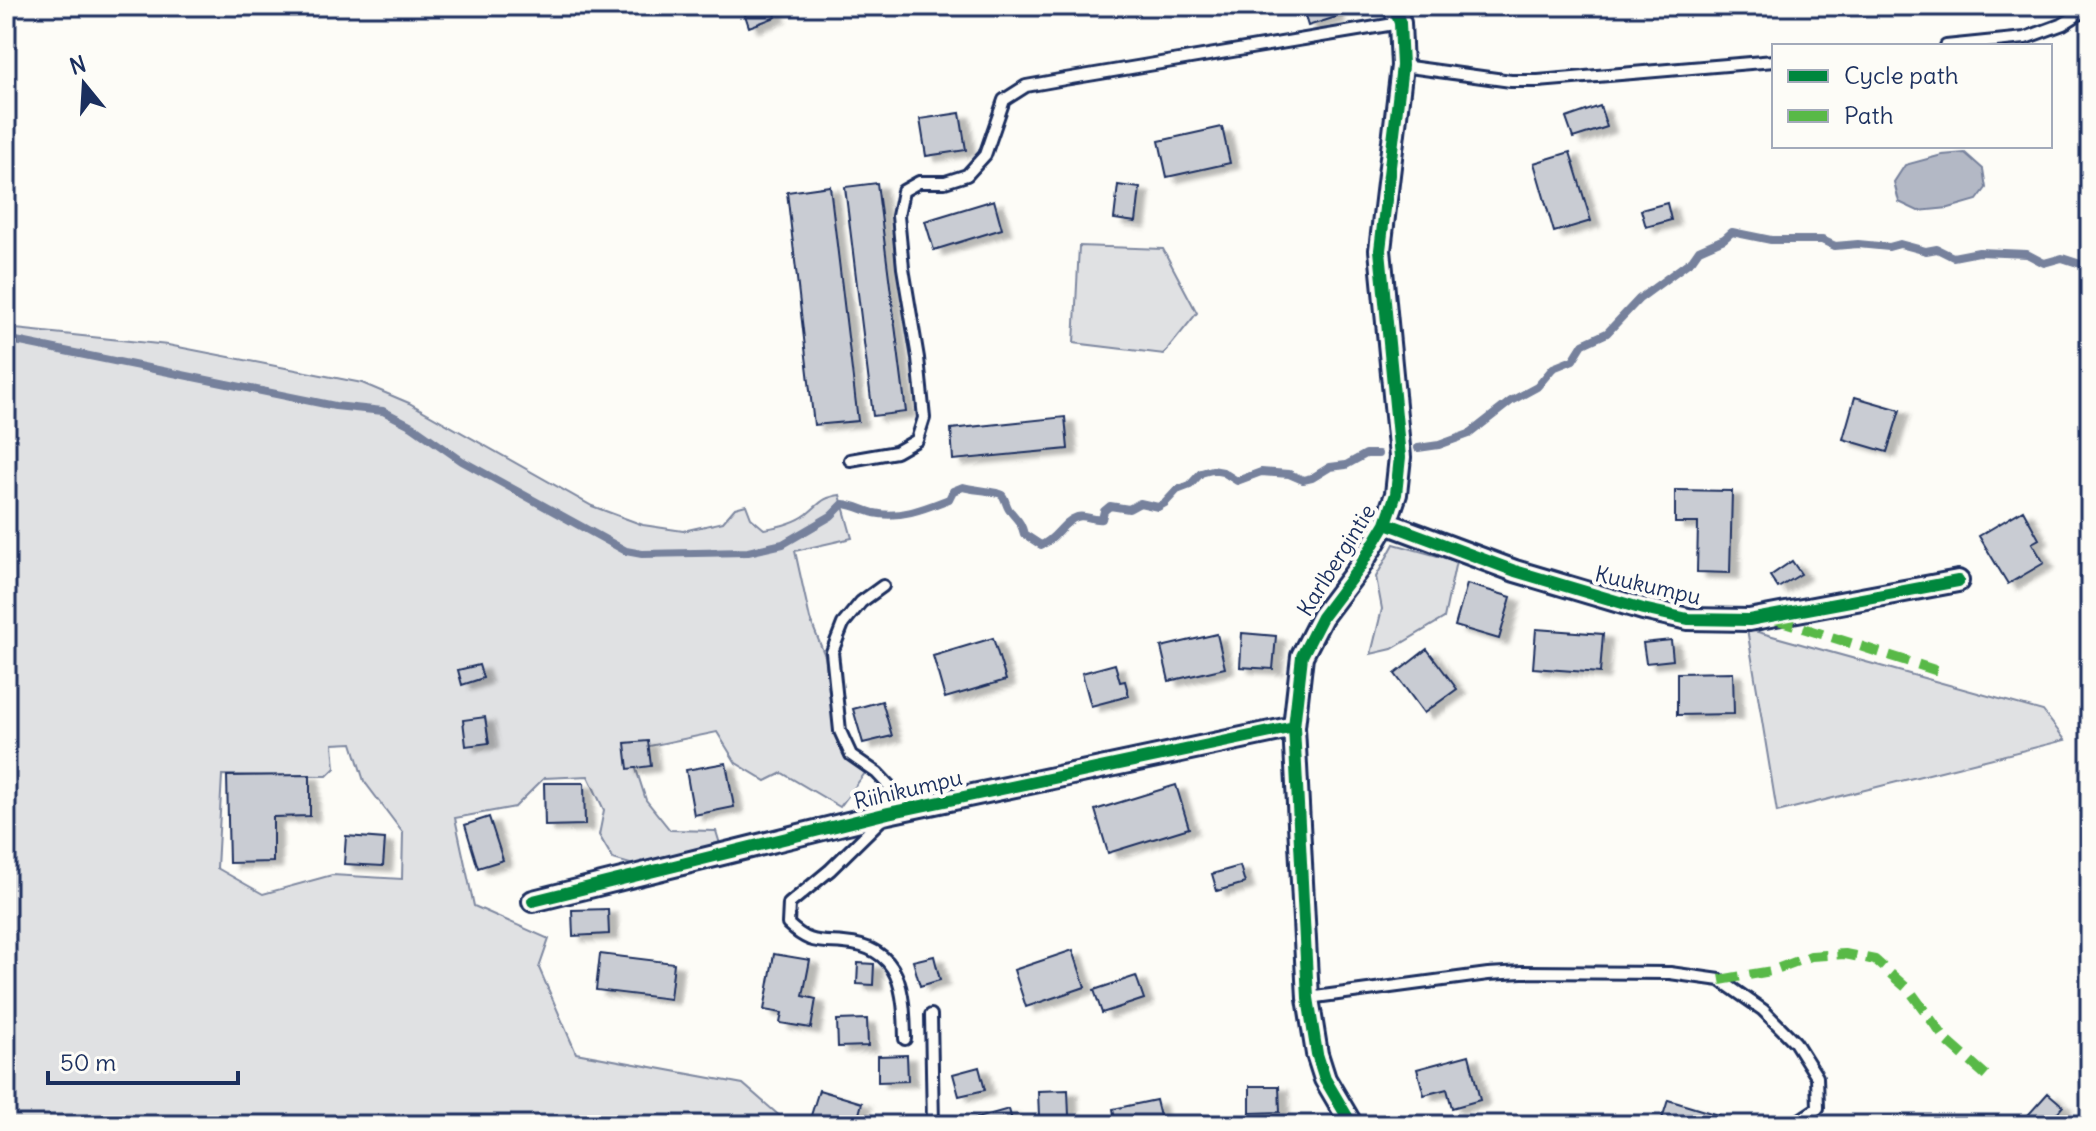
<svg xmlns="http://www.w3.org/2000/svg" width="2096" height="1131" viewBox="0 0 2096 1131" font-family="Delius,sans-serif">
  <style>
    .green { fill: #e0e1e3; stroke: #7e88a0; stroke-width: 2; fill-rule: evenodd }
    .water { fill: #b3b8c5; stroke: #76819c; stroke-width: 2 }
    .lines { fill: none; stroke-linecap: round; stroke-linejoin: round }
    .stream { stroke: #76819c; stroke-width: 8 }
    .building { fill: #c9ccd3; stroke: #1b2f5e; stroke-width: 2; filter: url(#shadow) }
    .lane-casing { stroke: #1b2f5e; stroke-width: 16 }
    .street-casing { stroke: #1b2f5e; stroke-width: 26 }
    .lane { stroke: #fdfcf7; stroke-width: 10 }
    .street { stroke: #fdfcf7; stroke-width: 20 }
    .quiet { stroke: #58b947; stroke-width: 10; stroke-dasharray: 20 10; stroke-linecap: butt }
    .cycleway-casing { stroke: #fdfcf7; stroke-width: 17 }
    .cycleway { stroke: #00873e; stroke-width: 12 }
    .labels { text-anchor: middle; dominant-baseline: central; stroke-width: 8; stroke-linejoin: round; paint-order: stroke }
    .street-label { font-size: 22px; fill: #1b2f5e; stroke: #fdfcf7 }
  </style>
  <defs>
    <filter id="shadow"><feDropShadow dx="9" dy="5" stdDeviation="2" flood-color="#0004"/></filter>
  </defs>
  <rect width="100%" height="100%" fill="#fdfcf7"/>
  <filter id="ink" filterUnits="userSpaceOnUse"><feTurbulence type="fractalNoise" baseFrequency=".0125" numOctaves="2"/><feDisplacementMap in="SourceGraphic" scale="16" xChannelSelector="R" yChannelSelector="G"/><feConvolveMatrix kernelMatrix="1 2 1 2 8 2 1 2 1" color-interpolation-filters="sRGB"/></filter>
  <g filter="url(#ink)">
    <path class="green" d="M 1079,246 L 1163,249 L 1197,313 L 1164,354 L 1074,343 Z
      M 6,328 L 168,345 L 362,383 L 409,403 L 592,506 L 643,525 L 683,531 L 723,522 L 735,508 L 746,505 L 751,518 L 764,529 C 778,527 795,523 807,514 C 821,503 821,498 840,495 L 852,538 L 795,551 L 810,619 L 825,656 L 835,732 L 848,759 L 865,773 L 840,807 L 782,773 L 766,781 L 736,763 L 717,732 L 630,750 L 646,800 L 670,830 L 716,831 L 720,844 L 637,866 L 613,859 L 599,835 L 604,810 L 588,776 L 544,778 L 515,807 L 455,818 L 474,906 L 549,939 L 539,968 L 576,1053 L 743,1084 L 790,1125 L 6,1125 ZM 352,743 L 364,781 L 403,833 L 402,879 L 332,875 L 263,894 L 217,868 L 222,775 L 327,776 L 335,768 L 333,744 Z
      M 1394,544 L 1456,561 L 1444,618 L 1392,649 L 1371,654 L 1382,609 L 1376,577 Z
      M 1747,629 L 2043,711 L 2065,740 L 1777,812 Z"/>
    <path class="water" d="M 1965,153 L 1983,169 L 1986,188 L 1977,200 L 1949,208 L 1918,211 L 1899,202 L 1894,182 L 1905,165 L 1942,155 Z"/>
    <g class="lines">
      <path class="stream" d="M 6,339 L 335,406 L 383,411 L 412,426 L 462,461 L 626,551 L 642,554 L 748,552 L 783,544 L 831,516 L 843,504 C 855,505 863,510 874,513 C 900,519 926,508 949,499 L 953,491 L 963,487 C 971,490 998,491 1002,495 C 1006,499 1006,508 1011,512 C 1018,521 1021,522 1024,534 L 1041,545 C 1056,540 1062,522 1077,517 C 1085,514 1093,521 1102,519 L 1104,511 L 1110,506 L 1129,509 L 1140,503 L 1158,507 L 1165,503 L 1177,490 L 1190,485 L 1201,473 L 1212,470 L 1223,472 L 1237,481 L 1261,472 L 1289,474 L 1303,480 L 1312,478 L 1330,467 L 1346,465 L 1366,454 L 1378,454
        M 1418,448 L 1439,445 L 1469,434 L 1511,401 L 1537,387 L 1553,368 L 1573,360 L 1583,344 L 1607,333 L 1639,299 L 1692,260 L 1699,250 L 1724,239 L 1732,232 L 1771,240 L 1822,240 L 1835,246 L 1858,244 L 1889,247 L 1900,244 L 1926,251 L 1937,249 L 1953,257 L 1979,252 L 2027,254 L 2044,263 L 2062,258 L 2090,267"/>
    </g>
    <path class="building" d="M 742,6 L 773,6 L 776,17 L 749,27 Z
      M 1302,6 L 1332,6 L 1336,17 L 1308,26 Z
      M 1600,106 L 1607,127 L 1573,138 L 1566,118 Z
      M 960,113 L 966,150 L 926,156 L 920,119 Z
      M 1222,127 L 1230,163 L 1167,177 L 1159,141 Z
      M 1570,152 L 1591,221 L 1554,232 L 1534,163 Z
      M 877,183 L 906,412 L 873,416 L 845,187 Z
      M 1118,185 L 1140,188 L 1136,222 L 1114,219 Z
      M 830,186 L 858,421 L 814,425 L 787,192 Z
      M 994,200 L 1002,229 L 934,250 L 925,221 Z
      M 1667,203 L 1671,220 L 1646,227 L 1641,210 Z
      M 1855,397 L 1900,410 L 1887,452 L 1843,439 Z
      M 1065,417 L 1068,449 L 953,460 L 951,429 Z
      M 1675,490 L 1732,491 L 1730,573 L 1697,572 L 1698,523 L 1675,523 Z
      M 2023,510 L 2039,539 L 2032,543 L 2044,563 L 2008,584 L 1979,536 Z
      M 1792,561 L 1801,574 L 1778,588 L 1770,576 Z
      M 1467,584 L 1511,597 L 1499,639 L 1455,626 Z
      M 1536,629 L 1603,634 L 1600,673 L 1533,668 Z
      M 1242,633 L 1276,636 L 1273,669 L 1240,667 Z
      M 1217,634 L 1225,668 L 1169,681 L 1161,647 Z
      M 993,638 L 1006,680 L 945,698 L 933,656 Z
      M 1671,640 L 1673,660 L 1646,663 L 1643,643 Z
      M 1427,649 L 1457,689 L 1424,713 L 1395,674 Z
      M 1115,664 L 1120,682 L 1125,681 L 1129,696 L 1091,706 L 1082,673 Z
      M 479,665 L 483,678 L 462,685 L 458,670 Z
      M 1733,672 L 1734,714 L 1677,715 L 1677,673 Z
      M 882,701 L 892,736 L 863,743 L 853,709 Z
      M 485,717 L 489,743 L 466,746 L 463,720 Z
      M 648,741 L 651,766 L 628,769 L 625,743 Z
      M 726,763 L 734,807 L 694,815 L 686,770 Z
      M 310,775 L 310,816 L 273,817 L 273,862 L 229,863 L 227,776 Z
      M 544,783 L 584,783 L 585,825 L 545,826 Z
      M 1176,785 L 1189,828 L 1108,853 L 1095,810 Z
      M 489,817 L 503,860 L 478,868 L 465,825 Z
      M 346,836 L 385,839 L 383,866 L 344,864 Z
      M 1240,866 L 1245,883 L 1217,891 L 1212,874 Z
      M 608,909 L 609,934 L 573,936 L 572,910 Z
      M 1073,950 L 1085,987 L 1026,1007 L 1014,970 Z
      M 600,954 L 674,963 L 670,999 L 596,990 Z
      M 774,954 L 810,960 L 803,996 L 816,999 L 811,1028 L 780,1023 L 782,1013 L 764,1010 Z
      M 934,956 L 940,980 L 920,986 L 913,961 Z
      M 858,963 L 874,964 L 873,985 L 857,984 Z
      M 1136,976 L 1144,999 L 1102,1013 L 1094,990 Z
      M 867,1019 L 868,1046 L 838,1047 L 837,1020 Z
      M 907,1055 L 908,1081 L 878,1082 L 878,1056 Z
      M 1469,1055 L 1480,1100 L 1452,1108 L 1447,1089 L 1424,1095 L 1417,1069 Z
      M 979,1067 L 985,1090 L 959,1096 L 953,1074 Z
      M 1250,1086 L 1279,1086 L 1280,1112 L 1250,1113 Z
      M 819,1090 L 862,1103 L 856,1125 L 808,1125 Z
      M 1068,1090 L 1069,1116 L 1039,1117 L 1038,1091 Z
      M 2048,1093 L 2063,1106 L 2052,1119 L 2057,1123 L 2019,1125 Z
      M 1156,1100 L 1162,1125 L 1116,1125 L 1113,1109 Z
      M 1668,1100 L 1731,1119 L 1730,1125 L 1660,1125 Z
      M 1009,1109 L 1013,1125 L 959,1125 L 959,1123 Z
      M 1402,1116 L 1406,1125 L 1387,1125 L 1386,1123 Z"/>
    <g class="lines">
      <defs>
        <path id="lane" d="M 1946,46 L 2025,38 L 2063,24 L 2090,7
          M 1402,66 L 1511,81 L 1538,81 L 1774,61
          M 850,460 L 896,452 L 917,440 L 924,418 L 918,358 L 903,268 L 898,216 L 903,191 L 919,182 L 945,182 L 967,175 L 985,155 L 1004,100 L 1026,86 L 1065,79 L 1400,23
          M 883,586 L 861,602 L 843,624 L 832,652 L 840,731 L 851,755 L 877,773 L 895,792 L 888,813 L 830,870 L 789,904 L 788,924 C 809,944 817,941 844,943 C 902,947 904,992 905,1039
          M 1308,998 L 1488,974 L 1522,972 L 1670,973 L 1720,980 L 1763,1010 L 1795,1042 L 1817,1077 L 1818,1108 L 1797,1122
          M 931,1015 L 933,1125"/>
        <path id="street" d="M 1386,523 L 1515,571 L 1643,609 L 1688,619 L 1749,620 L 1958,581
          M 533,901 L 888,813 L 1294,727
          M 1352,1125 L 1325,1079 L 1317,1054 L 1308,998 L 1294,727 L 1302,656 L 1322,617 L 1359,568 L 1386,523 L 1396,494 L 1400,457 L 1380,250 L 1402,66 L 1400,23 L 1394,6"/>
      </defs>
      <use href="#lane" class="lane-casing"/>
      <use href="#street" class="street-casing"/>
      <use href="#lane" class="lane"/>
      <use href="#street" class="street"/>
      <path class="quiet" d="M 1775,619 L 1938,671
        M 1720,980 L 1771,971 L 1811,956 L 1845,954 L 1875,960 L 1910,991 L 1946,1040 L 1989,1078"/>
      <defs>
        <path id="cycleway" d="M 1386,523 L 1515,571 L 1643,609 L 1688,619 L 1749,620 L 1958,581
          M 533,901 L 888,813 L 1294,727
          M 1352,1125 L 1325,1079 L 1317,1054 L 1308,998 L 1294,727 L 1302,656 L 1322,617 L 1359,568 L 1386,523 L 1396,494 L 1400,457 L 1380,250 L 1402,66 L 1400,23 L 1394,6"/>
      </defs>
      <use href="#cycleway" class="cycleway-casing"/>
      <use href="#cycleway" class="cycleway"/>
    </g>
  </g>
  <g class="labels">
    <g class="street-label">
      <text transform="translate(1336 560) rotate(-58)">Karlbergintie</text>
      <text transform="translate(1648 585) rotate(13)">Kuukumpu</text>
      <text transform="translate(908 789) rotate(-13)">Riihikumpu</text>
    </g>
  </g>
  <rect width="2096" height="1131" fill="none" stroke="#fdfcf7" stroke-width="32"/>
  <rect x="16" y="16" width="2064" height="1099" fill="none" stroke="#1b2f5e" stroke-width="3" filter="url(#ink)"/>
  <rect x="1772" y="44" width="280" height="104" fill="#fdfcf7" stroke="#a3aaba" stroke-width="2"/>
  <rect x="1788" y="70" width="40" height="12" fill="#00873e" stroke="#a3aaba" stroke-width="2"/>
  <text x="1844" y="84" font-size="24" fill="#1b2f5e">Cycle path</text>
  <rect x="1788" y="110" width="40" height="12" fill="#58b947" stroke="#a3aaba" stroke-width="2"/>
  <text x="1844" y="124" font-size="24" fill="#1b2f5e">Path</text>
  <g transform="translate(84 84) rotate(342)" stroke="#fdfcf7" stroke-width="6" paint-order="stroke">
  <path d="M0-6L14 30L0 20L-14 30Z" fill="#1b2f5e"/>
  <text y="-12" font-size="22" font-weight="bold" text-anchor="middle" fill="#1b2f5e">N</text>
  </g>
  <path d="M48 1071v12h190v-12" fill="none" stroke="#1b2f5e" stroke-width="4"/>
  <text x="60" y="1071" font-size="24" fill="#1b2f5e" stroke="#fdfcf7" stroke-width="6" paint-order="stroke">50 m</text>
</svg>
